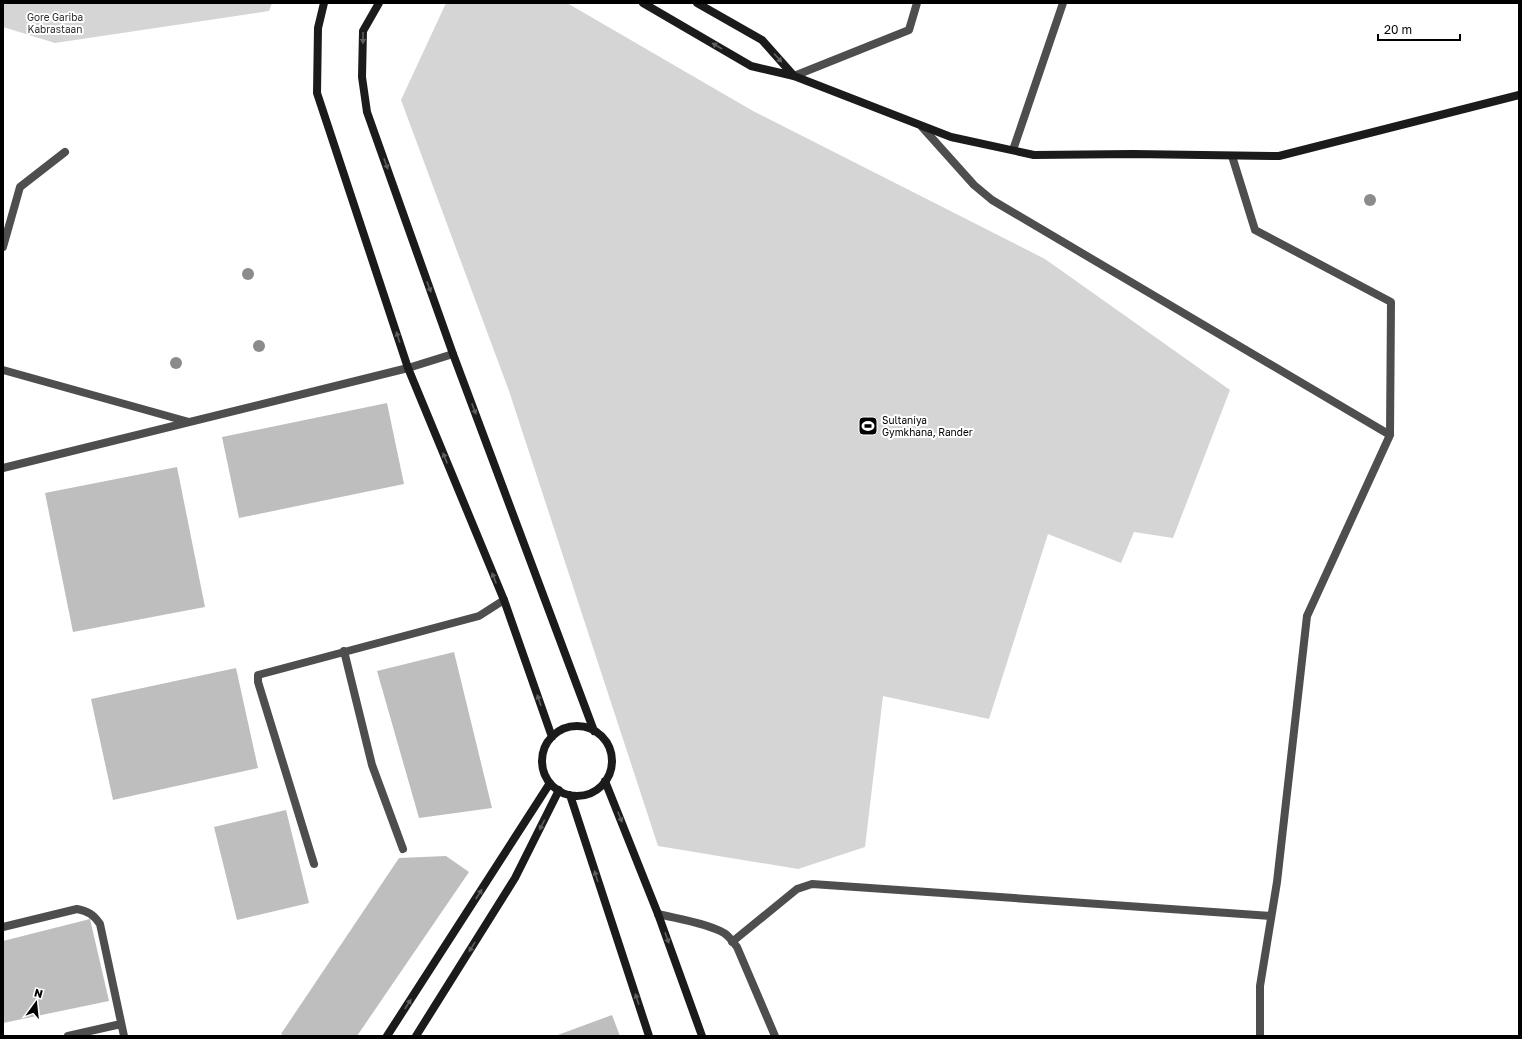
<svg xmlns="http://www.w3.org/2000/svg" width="1522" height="1039" viewBox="0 0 1522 1039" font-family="'Golos Text',sans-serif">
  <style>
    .green { fill: #d5d5d5 }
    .building { fill: #bebebe }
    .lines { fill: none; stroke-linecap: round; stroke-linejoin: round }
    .lane { stroke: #4e4e4e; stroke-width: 8 }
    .street { stroke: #4e4e4e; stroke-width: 8 }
    .secondary { stroke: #1b1b1b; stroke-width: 8 }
    .tree { fill: #8b8b8b }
    .oneway { fill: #5f5f5f }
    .labels { text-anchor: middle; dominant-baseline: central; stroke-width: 4; stroke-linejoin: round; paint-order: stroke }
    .park-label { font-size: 10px; fill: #2c2c2c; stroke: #fff }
    .poi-label { font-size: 10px; fill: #000; stroke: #fff; text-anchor: start }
  </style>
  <rect width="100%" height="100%" fill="#fff"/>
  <path class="green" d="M 3,3 L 272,3 L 269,11 L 55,43 L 3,27 Z
    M 446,3 L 567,3 L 753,111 L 1045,259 L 1230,390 L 1173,538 L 1134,532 L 1121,563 L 1048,534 L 989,719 L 883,696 L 865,847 L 798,869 L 658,846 L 509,391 L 401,100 Z"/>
  <path class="building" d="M 387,403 L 404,484 L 239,518 L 222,437 Z
    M 177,467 L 205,607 L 73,632 L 45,493 Z
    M 454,652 L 492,808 L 419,818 L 377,671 Z
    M 236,668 L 258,768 L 113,800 L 91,699 Z
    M 286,810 L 309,903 L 237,920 L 214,827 Z
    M 446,856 L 469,872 L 357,1036 L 284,1036 L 281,1034 L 399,858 Z
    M 90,919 L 109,1001 L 3,1023 L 3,941 Z
    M 612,1015 L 620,1036 L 555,1036 Z"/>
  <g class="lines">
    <path class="lane" d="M 3,247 L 20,187 L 65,152
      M 344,651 L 372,765 L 403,849
      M 314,864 L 258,682 L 258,675 L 479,616 L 504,600"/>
    <path class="street" d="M 794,76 L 909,30 L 917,3
      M 922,127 L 974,185 L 992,200 L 1390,435
      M 1013,150 L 1063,3
      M 1232,156 L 1255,230 L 1391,302 L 1390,435 L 1307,616 L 1277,882 L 1260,986 L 1260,1036
      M 3,370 L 189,422
      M 3,468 L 408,368 L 453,354
      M 658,914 C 678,919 706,923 724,933 C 729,936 733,942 737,947 L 775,1036
      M 3,927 L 77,909 C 88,911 94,915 100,924 L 124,1036
      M 732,942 L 797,889 L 812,884 L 1271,916
      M 68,1036 L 121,1024"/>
    <path class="secondary" d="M 324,3 L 318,28 L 317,93 L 408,368 L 504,600 L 552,737
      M 379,3 L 363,31 L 362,77 L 367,112 L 453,354 L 594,731
      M 643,3 L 751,66 L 794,76 L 951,137 L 1034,155 L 1133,154 L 1279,156 L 1519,95
      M 697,3 L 762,40 L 794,76
      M542 761a35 35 0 1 1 70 0a35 35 0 1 1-70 0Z
      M 605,781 L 658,914 L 702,1036
      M 570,795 L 649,1036
      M 387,1036 L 550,783
      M 416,1036 L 515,878 L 559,790"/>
  </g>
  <g class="tree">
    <circle cx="1370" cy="200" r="6"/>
    <circle cx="248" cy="274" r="6"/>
    <circle cx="259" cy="346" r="6"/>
    <circle cx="176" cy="363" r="6"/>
  </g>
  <defs><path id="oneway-solid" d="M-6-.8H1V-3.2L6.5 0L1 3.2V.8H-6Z"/></defs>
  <g class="oneway">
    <use href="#oneway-solid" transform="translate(363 38) rotate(91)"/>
    <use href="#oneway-solid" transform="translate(717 46) rotate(-150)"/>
    <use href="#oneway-solid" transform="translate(778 58) rotate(48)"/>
    <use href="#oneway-solid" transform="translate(386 164) rotate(70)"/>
    <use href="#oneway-solid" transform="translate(429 287) rotate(70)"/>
    <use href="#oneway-solid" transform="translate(398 337) rotate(-108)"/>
    <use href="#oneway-solid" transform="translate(474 409) rotate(69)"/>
    <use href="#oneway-solid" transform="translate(445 458) rotate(-112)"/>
    <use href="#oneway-solid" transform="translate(494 578) rotate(-112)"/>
    <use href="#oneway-solid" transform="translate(539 700) rotate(-109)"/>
    <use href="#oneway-solid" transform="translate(620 817) rotate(68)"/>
    <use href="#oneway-solid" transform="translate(542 825) rotate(117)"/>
    <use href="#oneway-solid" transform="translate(596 876) rotate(-108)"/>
    <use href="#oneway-solid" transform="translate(479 894) rotate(-57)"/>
    <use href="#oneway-solid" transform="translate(667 938) rotate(70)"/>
    <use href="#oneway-solid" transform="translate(472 947) rotate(122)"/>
    <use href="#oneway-solid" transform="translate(637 999) rotate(-108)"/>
    <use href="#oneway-solid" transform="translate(408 1004) rotate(-57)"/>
  </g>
  <defs>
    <symbol id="stadium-square" viewBox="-11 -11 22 22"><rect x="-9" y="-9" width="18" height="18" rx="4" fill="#000" stroke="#fff"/><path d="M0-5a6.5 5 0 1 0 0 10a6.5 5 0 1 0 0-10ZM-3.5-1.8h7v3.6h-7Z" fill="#fff"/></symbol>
  </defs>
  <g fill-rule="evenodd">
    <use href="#stadium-square" x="857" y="415" width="22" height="22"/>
  </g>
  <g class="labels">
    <g class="park-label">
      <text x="55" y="17">Gore Gariba<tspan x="55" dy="12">Kabrastaan</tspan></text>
    </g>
    <g class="poi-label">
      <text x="882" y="420">Sultaniya<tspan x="882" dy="12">Gymkhana, Rander</tspan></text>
    </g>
  </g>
  <rect width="1522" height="1039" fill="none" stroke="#000000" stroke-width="8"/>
  <g transform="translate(36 1003) rotate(15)" stroke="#ffffff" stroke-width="3" paint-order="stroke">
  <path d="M0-3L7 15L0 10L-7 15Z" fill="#000000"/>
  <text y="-6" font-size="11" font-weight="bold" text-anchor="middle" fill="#000000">N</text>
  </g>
  <path d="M1378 34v6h82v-6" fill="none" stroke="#000000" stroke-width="2"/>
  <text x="1384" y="34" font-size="12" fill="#000000" stroke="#ffffff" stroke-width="3" paint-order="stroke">20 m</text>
</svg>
